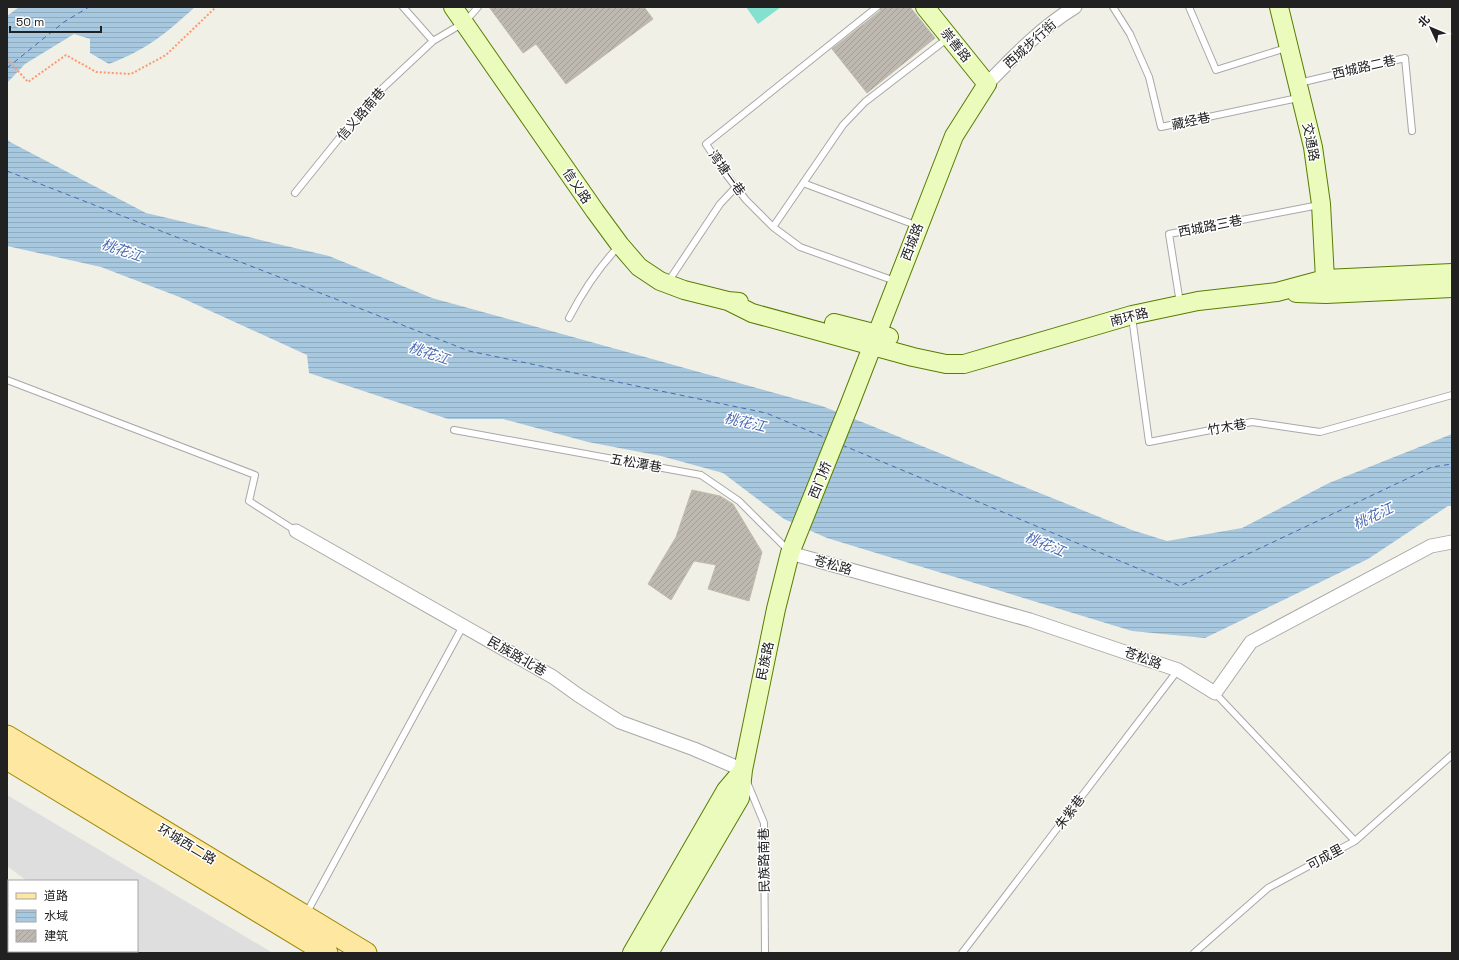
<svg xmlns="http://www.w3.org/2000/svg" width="1459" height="960" viewBox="0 0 1459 960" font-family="'Space Grotesk','Noto Sans SC',sans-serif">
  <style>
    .residential { fill: #dfdede }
    .pitch { fill: #84e1cf }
    .water { fill: url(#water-rules) }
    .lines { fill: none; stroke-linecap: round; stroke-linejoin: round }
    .ferry { stroke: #4a6ab3; stroke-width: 1; stroke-dasharray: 5 4; stroke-linecap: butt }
    .building { fill: url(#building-hatch); stroke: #c3baa9 }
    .lane-casing { stroke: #a8a8a8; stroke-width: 8 }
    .street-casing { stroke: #a8a8a8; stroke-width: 15 }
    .secondary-casing { stroke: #587d03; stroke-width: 20 }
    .primary-casing { stroke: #9d8800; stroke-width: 23 }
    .path { stroke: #fd976d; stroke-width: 2; stroke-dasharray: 2 2; stroke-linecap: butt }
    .lane { stroke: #fff; stroke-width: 6 }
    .street { stroke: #fff; stroke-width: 13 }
    .secondary { stroke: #ebfbbb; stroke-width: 18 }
    .primary { stroke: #fee7a0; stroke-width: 21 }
    .rail { stroke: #6f6f6f; stroke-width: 3; stroke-dasharray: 8 8; stroke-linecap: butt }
    .labels { text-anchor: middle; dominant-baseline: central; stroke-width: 3; stroke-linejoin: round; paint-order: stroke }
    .street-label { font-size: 13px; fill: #212121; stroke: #fff }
    .water-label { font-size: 14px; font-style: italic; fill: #4a6ab3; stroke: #fff }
  </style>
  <defs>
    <pattern id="water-rules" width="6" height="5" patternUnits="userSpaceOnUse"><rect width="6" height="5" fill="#a7c8df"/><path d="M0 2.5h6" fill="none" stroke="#8facbf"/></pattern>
    <pattern id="building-hatch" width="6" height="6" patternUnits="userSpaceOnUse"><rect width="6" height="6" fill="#beb9b0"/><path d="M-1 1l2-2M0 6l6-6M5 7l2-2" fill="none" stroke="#a39f97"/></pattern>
  </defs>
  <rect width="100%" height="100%" fill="#f1f0e7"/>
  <path class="residential" d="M 7,795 L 273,953 L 122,953 L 119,951 L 137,951 L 137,881 L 27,881 L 7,866 Z"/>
  <path class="pitch" d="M 746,7 L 781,7 L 758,24 Z"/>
  <path class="water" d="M 19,7 L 195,7 C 165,34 148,49 109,64 L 90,53 L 90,39 L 74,34 L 25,64 L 7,83 L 7,16 Z
    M 7,139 L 10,142 L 146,213 L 329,256 L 432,298 L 822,406 L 1132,530 L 1167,541 L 1242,528 L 1329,483 L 1452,434 L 1452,506 L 1448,506 L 1368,559 L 1205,638 L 1132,631 L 827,538 L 784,519 L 723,473 L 661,456 L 588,442 L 503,419 L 448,419 L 309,373 L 307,355 L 182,298 L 101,267 L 7,246 Z"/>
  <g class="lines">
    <path class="ferry" d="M 7,68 L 64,22 L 89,7
      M 7,171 L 469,351 L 766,413 L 826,438
      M 842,445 L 1180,586 L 1432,467 L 1452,464"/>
  </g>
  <path class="building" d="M 489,7 L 644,7 L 653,19 L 566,84 L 536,44 L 523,53 Z
    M 881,7 L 910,7 L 935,38 L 867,93 L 832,49 L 880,11 Z
    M 692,490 L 720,496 L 733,504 L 762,552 L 749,601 L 708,589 L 716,565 L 694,561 L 671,600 L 648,584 L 676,537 Z"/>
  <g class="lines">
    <defs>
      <path id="lane" d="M 403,7 L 433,41 L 465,22 L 478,7
        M 877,7 L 706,144 L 725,173 L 746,200 L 773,227 L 800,247 L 895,281
        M 1113,7 L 1130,34 L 1149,77 L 1161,127 L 1298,98
        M 1189,7 L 1216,70 L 1286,48
        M 1299,83 L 1405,58 L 1412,131
        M 803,183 L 918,226
        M 295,193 L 370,100 L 433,41
        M 773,227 L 843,125 L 865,102 L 948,38
        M 668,282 L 720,204 L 735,188
        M 1180,303 L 1169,234 L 1319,205
        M 1132,317 L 1149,442 L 1252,422 L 1320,432 L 1452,395
        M 569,318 C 583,291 598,268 619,246
        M 7,380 L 255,475 L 249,501 L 296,531
        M 454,430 L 701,475 L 739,501 L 789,551
        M 1215,693 L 1355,841
        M 747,782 L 764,823 L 765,953
        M 306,914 L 463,626
        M 7,951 L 10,953
        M 962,953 L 1178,670
        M 1194,953 L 1268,888 L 1355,841 L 1452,755"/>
      <path id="street" d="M 987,84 C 1014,56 1042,27 1075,7
        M 296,531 L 553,677 L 578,695 L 620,722 L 694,749 L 743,770
        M 790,553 L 1030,620 L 1178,670 L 1215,693 L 1251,642 L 1431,546 L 1452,542"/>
      <path id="secondary" d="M 453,7 L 595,211 L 620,245 L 639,267 L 660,281 L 684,290 L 728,301 L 739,302
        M 1279,7 L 1313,147 L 1321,204 L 1325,279
        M 1296,293 L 1326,294 L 1452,288
        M 728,301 L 752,313 L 913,357 L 946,364 L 964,364 L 1132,315 L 1198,301 L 1277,292 L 1325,279 L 1452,273
        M 834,323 L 889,337
        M 632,953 L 726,790 L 743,770 L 776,609 L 790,553 L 849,406 L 954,136 L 987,84 L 925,7
        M 649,953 L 740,798 L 743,770"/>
      <path id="primary" d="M 7,736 L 366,953
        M 7,759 L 327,953"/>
    </defs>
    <use href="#lane" class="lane-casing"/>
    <use href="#street" class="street-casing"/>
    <use href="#secondary" class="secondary-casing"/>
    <use href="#primary" class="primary-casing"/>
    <path class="path" d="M 7,59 L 28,82 L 66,55 L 96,72 L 131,74 L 166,55 L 216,7"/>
    <use href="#lane" class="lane"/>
    <use href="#street" class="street"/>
    <use href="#secondary" class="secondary"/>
    <use href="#primary" class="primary"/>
    <path class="rail" d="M 7,899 L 9,900
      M 7,915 L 9,916
      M 55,951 L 58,953
      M 76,951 L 79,953"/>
  </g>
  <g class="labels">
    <g class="street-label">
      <text transform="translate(1030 44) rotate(-42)">西城步行街</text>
      <text transform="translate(956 45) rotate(51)">崇善路</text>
      <text transform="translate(1364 67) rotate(-13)">西城路二巷</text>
      <text transform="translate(361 114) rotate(-49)">信义路南巷</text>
      <text transform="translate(1191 121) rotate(-12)">藏经巷</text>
      <text transform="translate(1311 142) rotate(79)">交通路</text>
      <text transform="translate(727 173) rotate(54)">湾塘一巷</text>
      <text transform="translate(577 186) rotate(56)">信义路</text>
      <text transform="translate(1210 226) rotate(-11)">西城路三巷</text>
      <text transform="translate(912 242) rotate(-69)">西城路</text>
      <text transform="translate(1129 317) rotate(-14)">南环路</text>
      <text transform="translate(1227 427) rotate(-10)">竹木巷</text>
      <text transform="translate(636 463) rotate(10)">五松潭巷</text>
      <text transform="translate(820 480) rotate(-68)">西门桥</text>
      <text transform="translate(833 565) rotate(16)">苍松路</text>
      <text transform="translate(517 656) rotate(30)">民族路北巷</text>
      <text transform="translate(1143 658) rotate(20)">苍松路</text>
      <text transform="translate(765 661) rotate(-78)">民族路</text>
      <text transform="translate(1070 812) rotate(-53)">朱紫巷</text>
      <text transform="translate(187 844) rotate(31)">环城西二路</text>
      <text transform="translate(1325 857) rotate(-28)">可成里</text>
      <text transform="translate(764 860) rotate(-91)">民族路南巷</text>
    </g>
    <g class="water-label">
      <text transform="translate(122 250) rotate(19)">桃花江</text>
      <text transform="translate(429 353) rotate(19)">桃花江</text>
      <text transform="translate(745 422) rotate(13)">桃花江</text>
      <text transform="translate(1373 516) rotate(-25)">桃花江</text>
      <text transform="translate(1045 544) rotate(23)">桃花江</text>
    </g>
  </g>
  <rect width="1459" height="960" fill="none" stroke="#212121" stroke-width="16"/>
  <rect x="8" y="880" width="130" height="72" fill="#ffffff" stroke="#a6a6a6"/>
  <rect x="16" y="893" width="20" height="6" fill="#fee7a0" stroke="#a6a6a6"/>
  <text x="44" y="900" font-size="12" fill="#212121">道路</text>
  <rect x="16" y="910" width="20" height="12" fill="url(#water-rules)" stroke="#a6a6a6"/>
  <text x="44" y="920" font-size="12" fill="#212121">水域</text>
  <rect x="16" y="930" width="20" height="12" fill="url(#building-hatch)" stroke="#a6a6a6"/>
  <text x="44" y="940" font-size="12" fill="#212121">建筑</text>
  <g transform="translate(1431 28) rotate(314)" stroke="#ffffff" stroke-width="3" paint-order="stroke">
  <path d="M0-3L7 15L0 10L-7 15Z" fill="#212121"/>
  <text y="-6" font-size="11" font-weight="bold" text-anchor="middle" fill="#212121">北</text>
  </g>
  <path d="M10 26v6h91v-6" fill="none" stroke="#212121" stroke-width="2"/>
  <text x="16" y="26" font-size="12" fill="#212121" stroke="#ffffff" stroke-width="3" paint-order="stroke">50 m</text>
</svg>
